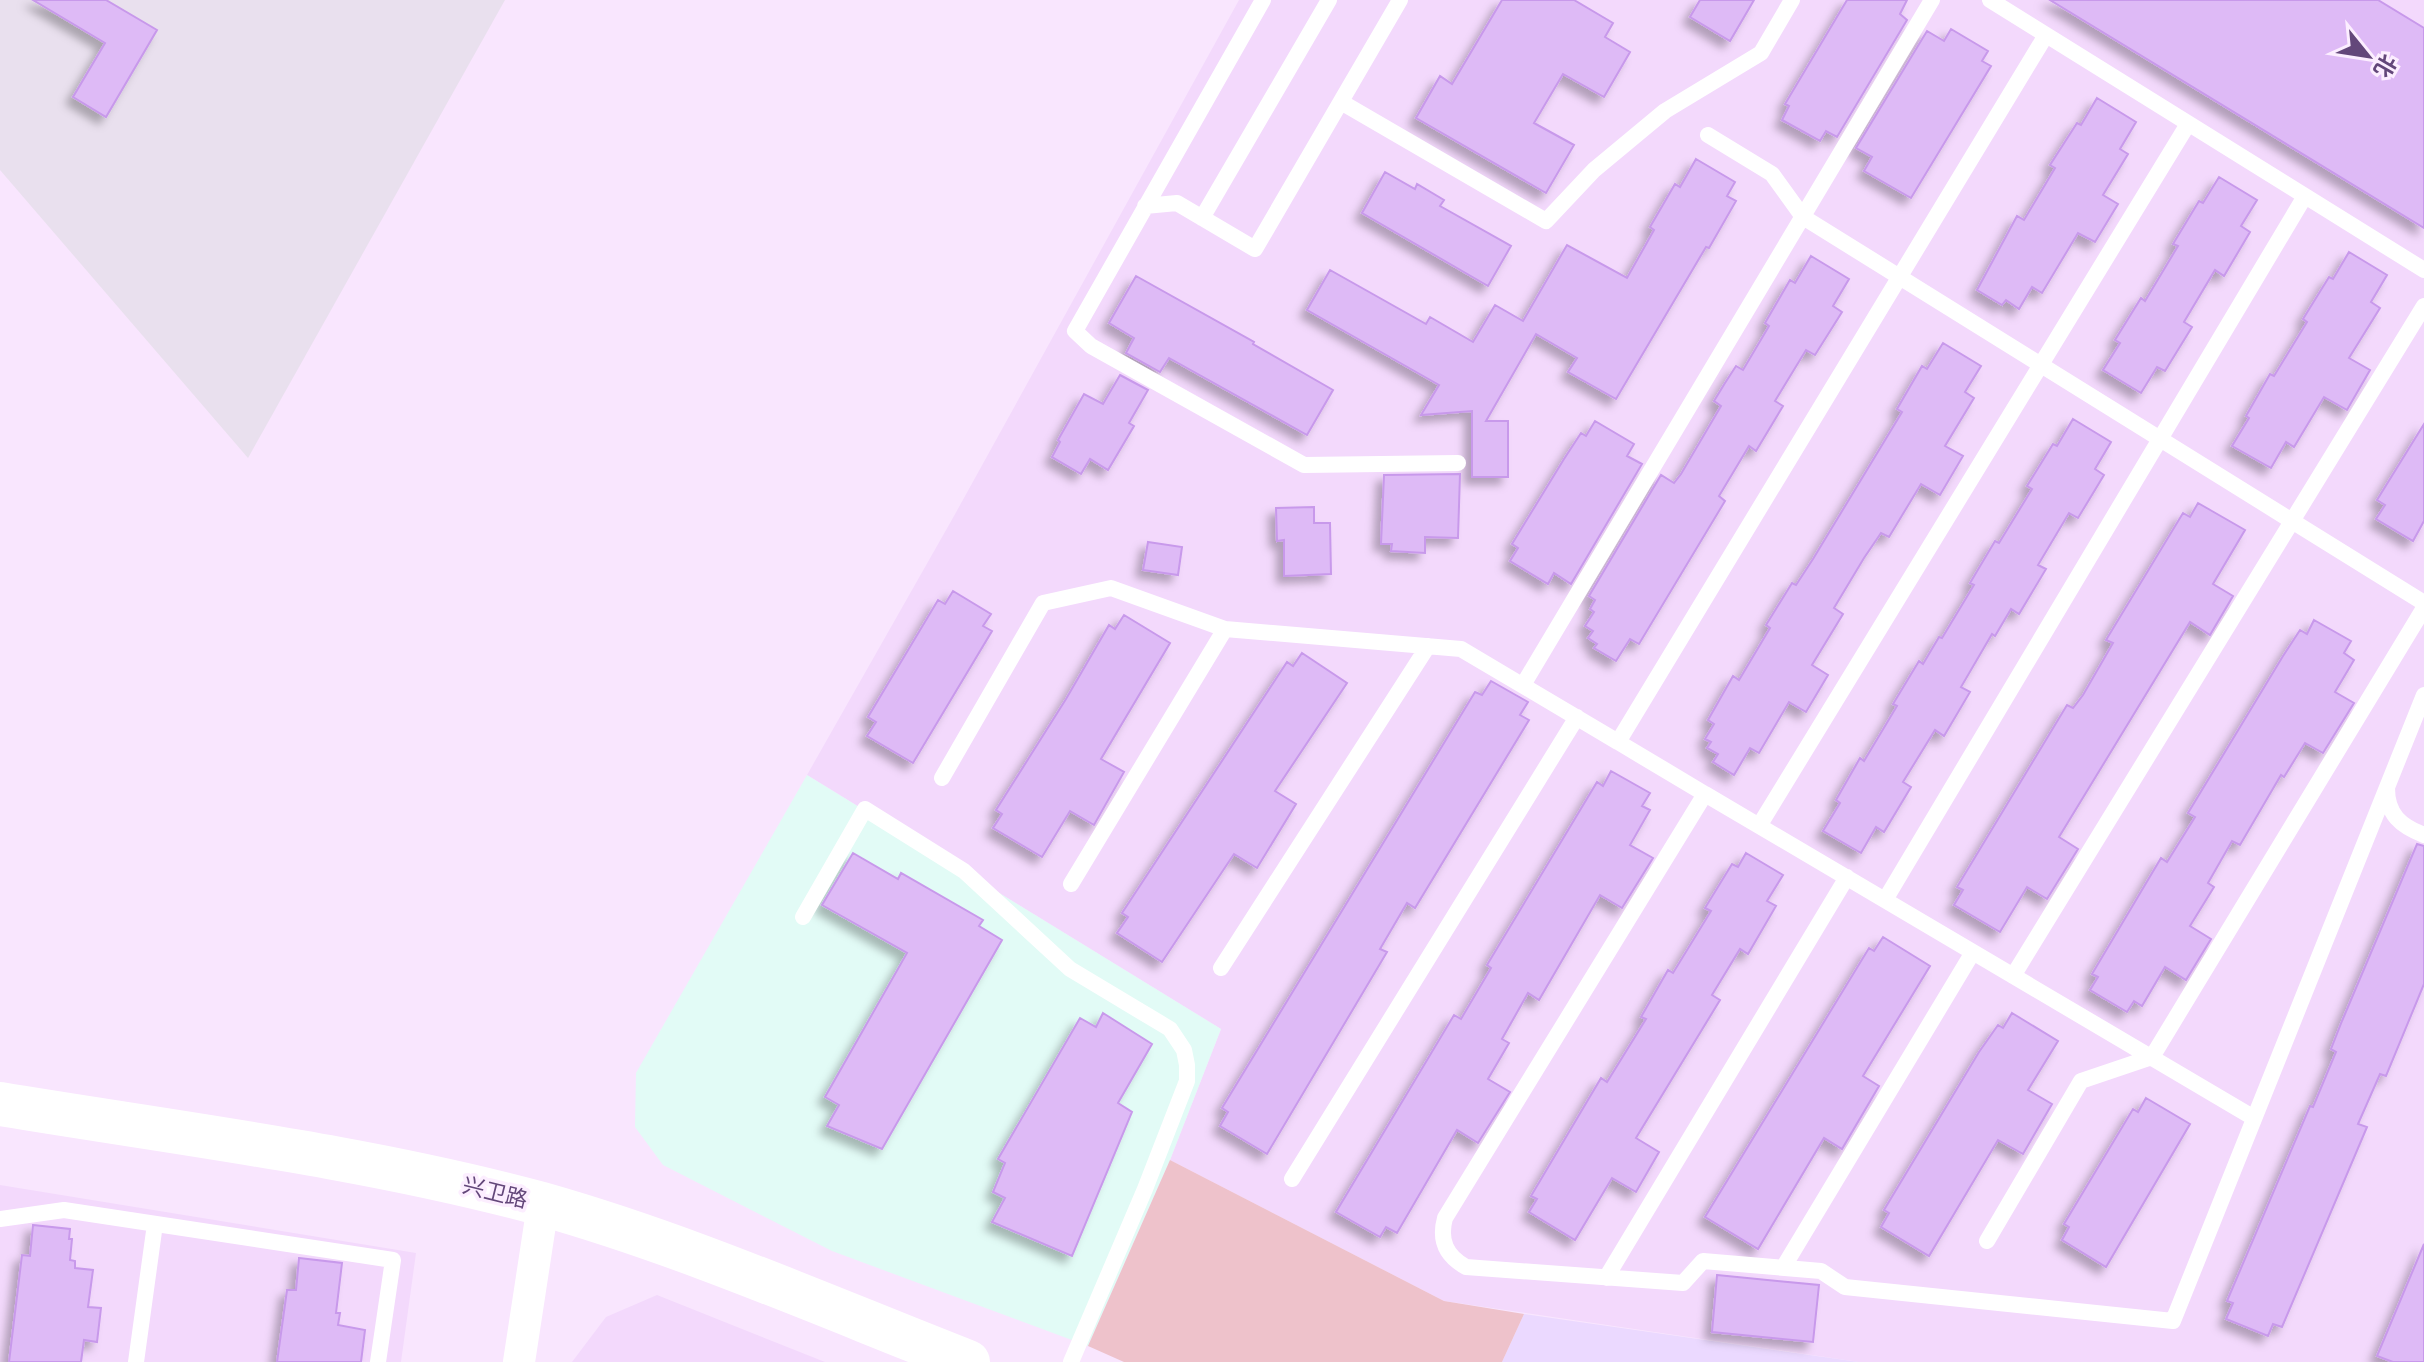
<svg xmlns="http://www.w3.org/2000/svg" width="2424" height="1362" viewBox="0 0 2424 1362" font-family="'Source Sans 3','Noto Sans SC',sans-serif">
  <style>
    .residential { fill: #f3d9fc }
    .commercial { fill: #ebd9ff }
    .industrial { fill: #e9e0ee }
    .education { fill: #e2fbf6 }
    .green { fill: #eec2cb }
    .building { fill: #debaf6; stroke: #c899eb; stroke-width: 2; filter: url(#shadow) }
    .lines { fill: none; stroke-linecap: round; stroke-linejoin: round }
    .lane { stroke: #fff; stroke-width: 16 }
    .street { stroke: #fff; stroke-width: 32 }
    .secondary { stroke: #fff; stroke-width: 44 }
    .labels { text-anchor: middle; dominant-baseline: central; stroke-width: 7; stroke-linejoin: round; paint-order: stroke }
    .street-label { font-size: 22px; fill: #63477a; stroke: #fceeff }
  </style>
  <defs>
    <filter id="shadow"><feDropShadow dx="-7" dy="7" stdDeviation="4" flood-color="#0004"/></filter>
  </defs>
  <rect width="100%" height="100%" fill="#f9e6fe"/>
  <path class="residential" d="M 1239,0 L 2424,0 L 2424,1362 L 1859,1362 L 1444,1301 L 1170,1160 L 1221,1029 L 807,775 L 954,516 Z
    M 0,1185 L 416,1253 L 401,1362 L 0,1362 Z
    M 657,1295 L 825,1362 L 572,1362 L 606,1317 Z"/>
  <path class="commercial" d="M 1524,1314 L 1859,1362 L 1502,1362 Z"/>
  <path class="industrial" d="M 0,0 L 505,0 L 248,458 L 0,170 Z"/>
  <path class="education" d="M 807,775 L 1221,1029 L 1170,1160 L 1088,1346 L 832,1251 L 663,1165 L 635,1127 L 636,1073 Z"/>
  <path class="green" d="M 1170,1160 L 1444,1301 L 1524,1314 L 1502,1362 L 1124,1362 L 1088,1346 Z"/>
  <path class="building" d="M 33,0 L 106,0 L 157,30 L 106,117 L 73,97 L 105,43 Z
    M 1502,0 L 1574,0 L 1613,23 L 1605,37 L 1630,52 L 1604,97 L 1563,74 L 1534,123 L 1574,145 L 1546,193 L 1416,118 L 1440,76 L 1452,84 Z
    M 1700,0 L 1754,0 L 1730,41 L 1690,17 Z
    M 1847,0 L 1907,0 L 1900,14 L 1907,20 L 1837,137 L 1826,131 L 1820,141 L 1782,120 L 1789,106 L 1785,104 Z
    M 2050,0 L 2378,0 L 2424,28 L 2424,228 Z
    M 1951,29 L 1988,51 L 1982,61 L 1991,66 L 1911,198 L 1864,171 L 1872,157 L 1856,148 L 1927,31 L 1944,41 Z
    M 2097,98 L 2136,122 L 2120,149 L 2128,154 L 2103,195 L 2118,204 L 2095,242 L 2078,233 L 2042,293 L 2032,287 L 2019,309 L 2006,300 L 2002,305 L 1977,290 L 2017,216 L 2024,220 L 2055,168 L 2050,165 L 2077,123 L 2081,125 Z
    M 1696,159 L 1735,182 L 1727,196 L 1736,201 L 1709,248 L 1706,247 L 1616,399 L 1568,372 L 1577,358 L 1536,334 L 1486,421 L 1508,421 L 1508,477 L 1472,477 L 1472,411 L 1421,415 L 1439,385 L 1307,310 L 1330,270 L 1426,324 L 1430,317 L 1473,342 L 1495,305 L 1523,321 L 1567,245 L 1627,278 L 1654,230 L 1650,227 L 1675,184 L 1680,187 Z
    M 1385,172 L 1415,189 L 1417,184 L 1444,200 L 1440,206 L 1511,246 L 1488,286 L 1362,213 Z
    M 2219,177 L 2257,200 L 2241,226 L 2250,232 L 2224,276 L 2215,270 L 2184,322 L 2192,327 L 2165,371 L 2157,367 L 2141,393 L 2103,370 L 2120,343 L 2115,340 L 2141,298 L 2145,301 L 2178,246 L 2173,244 L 2199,201 L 2203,203 Z
    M 2349,252 L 2387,275 L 2371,302 L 2380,308 L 2349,358 L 2370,370 L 2347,410 L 2324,397 L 2294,447 L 2286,442 L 2271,468 L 2232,446 L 2249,418 L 2246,416 L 2270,374 L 2274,376 L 2307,322 L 2303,319 L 2329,277 L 2333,279 Z
    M 1811,256 L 1849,279 L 1833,306 L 1842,312 L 1815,355 L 1806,350 L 1775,401 L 1783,406 L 1756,451 L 1749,446 L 1719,496 L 1725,501 L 1639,644 L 1630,639 L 1616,661 L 1594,648 L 1597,644 L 1588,638 L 1593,631 L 1585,626 L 1594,612 L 1590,609 L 1595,600 L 1589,596 L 1661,475 L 1674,483 L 1681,474 L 1721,406 L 1714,401 L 1725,383 L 1736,366 L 1743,370 L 1769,326 L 1765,323 L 1790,280 L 1795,283 Z
    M 1136,276 L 1254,342 L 1253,344 L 1333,390 L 1307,435 L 1169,358 L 1160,372 L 1126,353 L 1134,338 L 1109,323 Z
    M 1943,343 L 1981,366 L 1965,392 L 1974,398 L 1945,446 L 1963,456 L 1940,495 L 1921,484 L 1889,537 L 1881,533 L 1864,558 L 1834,608 L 1843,614 L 1812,665 L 1828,675 L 1806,712 L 1789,702 L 1759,753 L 1750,748 L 1734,775 L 1713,762 L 1718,754 L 1707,748 L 1711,742 L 1705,739 L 1714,724 L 1708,720 L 1733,676 L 1739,680 L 1770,628 L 1766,625 L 1792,583 L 1796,585 L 1813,559 L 1902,412 L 1897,409 L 1922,366 L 1927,369 Z
    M 1120,375 L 1148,390 L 1129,423 L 1134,426 L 1108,470 L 1090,459 L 1081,474 L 1052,457 L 1060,442 L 1058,440 L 1084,394 L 1103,404 Z
    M 2073,419 L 2111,442 L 2095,469 L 2104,475 L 2078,518 L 2069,513 L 2038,565 L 2046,569 L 2019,614 L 2011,609 L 1995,636 L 1992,634 L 1961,687 L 1970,692 L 1944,736 L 1935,730 L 1903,782 L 1911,787 L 1884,832 L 1876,827 L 1861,853 L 1823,831 L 1840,803 L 1836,800 L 1860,758 L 1864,761 L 1897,706 L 1893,704 L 1919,661 L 1923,664 L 1939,637 L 1942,638 L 1974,585 L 1970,583 L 1995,541 L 1999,543 L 2032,489 L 2027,486 L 2053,444 L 2057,446 Z
    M 1595,421 L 1634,444 L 1627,456 L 1642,464 L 1571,584 L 1554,573 L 1548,584 L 1510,561 L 1518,548 L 1512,544 L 1564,459 L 1581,433 L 1586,436 Z
    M 2424,424 L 2424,521 L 2413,541 L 2376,519 L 2385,505 L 2377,500 Z
    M 1460,474 L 1458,538 L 1425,537 L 1425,553 L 1391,551 L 1392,544 L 1381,544 L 1384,475 Z
    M 2198,503 L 2245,530 L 2213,584 L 2233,596 L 2210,635 L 2190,622 L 2059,837 L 2078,849 L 2047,899 L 2027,887 L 2000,932 L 1954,905 L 1963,890 L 1957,887 L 2067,705 L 2073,708 L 2083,695 L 2113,643 L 2106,640 L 2183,513 L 2190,517 Z
    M 1314,507 L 1314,523 L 1330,523 L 1331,574 L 1284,576 L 1284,540 L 1277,541 L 1276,508 Z
    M 1148,542 L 1182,547 L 1178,575 L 1143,570 Z
    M 953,591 L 991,614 L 983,626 L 992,631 L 913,763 L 867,736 L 876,722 L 868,717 L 938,600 L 945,604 Z
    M 1124,615 L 1170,643 L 1101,759 L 1124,772 L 1094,825 L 1070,811 L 1042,857 L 993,828 L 1002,814 L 996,810 L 1066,699 L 1109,625 L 1115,629 Z
    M 2314,620 L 2351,641 L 2344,653 L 2354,660 L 2335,692 L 2354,703 L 2323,753 L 2305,743 L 2284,777 L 2281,775 L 2240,845 L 2232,841 L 2208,883 L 2214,887 L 2190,926 L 2211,939 L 2186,980 L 2165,967 L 2142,1006 L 2134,1001 L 2127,1012 L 2090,990 L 2098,977 L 2092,974 L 2161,858 L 2167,862 L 2195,817 L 2188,813 L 2283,656 L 2300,630 L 2307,634 Z
    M 1302,653 L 1347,683 L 1275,791 L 1296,804 L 1257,868 L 1234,854 L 1162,962 L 1117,933 L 1128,917 L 1122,913 L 1287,662 L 1293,666 Z
    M 1491,681 L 1528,702 L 1520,715 L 1529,720 L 1415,908 L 1407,903 L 1380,949 L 1387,952 L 1267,1154 L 1220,1126 L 1228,1112 L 1222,1108 L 1475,692 L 1482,695 Z
    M 1611,771 L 1650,793 L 1642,806 L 1650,810 L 1630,845 L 1653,858 L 1622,908 L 1600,895 L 1539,1000 L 1528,993 L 1502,1039 L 1509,1043 L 1488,1079 L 1510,1092 L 1478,1143 L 1457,1130 L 1397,1233 L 1386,1227 L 1380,1237 L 1336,1212 L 1454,1015 L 1461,1019 L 1491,968 L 1487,965 L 1597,782 L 1603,786 Z
    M 2417,844 L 2424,846 L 2424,984 L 2386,1076 L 2380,1074 L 2358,1124 L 2367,1127 L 2282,1327 L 2273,1324 L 2268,1336 L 2226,1319 L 2233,1303 L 2227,1301 L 2310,1106 L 2313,1107 L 2336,1052 L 2331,1049 L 2342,1021 Z
    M 853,853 L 898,879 L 901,873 L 983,920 L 979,926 L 1002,940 L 882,1149 L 827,1126 L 839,1105 L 825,1097 L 907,953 L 822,905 Z
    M 1746,853 L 1783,875 L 1767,901 L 1776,906 L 1748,954 L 1740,949 L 1712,995 L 1720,1000 L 1636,1138 L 1659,1152 L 1636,1192 L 1612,1178 L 1575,1240 L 1529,1212 L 1537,1199 L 1531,1196 L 1601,1078 L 1607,1082 L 1646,1019 L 1641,1017 L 1668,970 L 1673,973 L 1711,911 L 1705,908 L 1732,864 L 1738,867 Z
    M 1883,937 L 1930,966 L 1863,1076 L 1879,1086 L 1842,1149 L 1824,1138 L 1758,1249 L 1705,1217 L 1869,948 L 1874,951 Z
    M 1103,1013 L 1152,1044 L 1118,1103 L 1132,1112 L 1072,1256 L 992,1222 L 1005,1198 L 993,1192 L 1005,1163 L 998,1159 L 1080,1018 L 1096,1027 Z
    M 2012,1013 L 2058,1041 L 2028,1090 L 2052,1104 L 2023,1154 L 1998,1140 L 1929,1256 L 1881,1227 L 1889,1213 L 1884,1210 L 1979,1052 L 1998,1025 L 2003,1028 Z
    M 2146,1098 L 2190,1124 L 2106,1267 L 2062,1240 L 2069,1227 L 2064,1224 L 2133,1109 L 2138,1112 Z
    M 33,1225 L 70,1229 L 69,1239 L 72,1239 L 70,1260 L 75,1261 L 75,1268 L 93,1270 L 88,1307 L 101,1308 L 97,1342 L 84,1340 L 81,1362 L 9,1362 L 22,1255 L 30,1256 Z
    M 2424,1244 L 2424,1362 L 2393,1362 L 2377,1356 Z
    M 299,1258 L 342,1263 L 336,1313 L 340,1313 L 338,1325 L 365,1330 L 361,1362 L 277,1362 L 287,1290 L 296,1290 Z
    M 1717,1275 L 1819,1285 L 1813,1342 L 1712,1332 Z"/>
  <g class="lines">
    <path class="lane" d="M 1263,0 L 1075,331 L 1091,346 L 1304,465 L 1458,463
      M 1990,0 L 2424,270
      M 1341,102 L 1546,221 L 1594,170 L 1665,111 L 1761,53 L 1792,0
      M 1708,135 L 1772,174 L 1803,217 L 2424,603
      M 1145,206 L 1177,203 L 1255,249 L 1400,0
      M 1202,218 L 1329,0
      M 1523,685 L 1932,0
      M 942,778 L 1043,603 L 1111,588 L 1225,629 L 1461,649 L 1618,742
      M 2387,788 C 2387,815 2401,826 2424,835
      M 1705,794 L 1618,742 L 2046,35
      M 1759,826 L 2188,124
      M 1071,884 L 1225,629
      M 1885,900 L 2305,196
      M 803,917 L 865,809 L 964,871 L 1070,969 L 1170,1029 L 1184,1050 L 1187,1065 L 1187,1081 L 1145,1189 L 1071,1362
      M 1221,968 L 1428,646
      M 2013,976 L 2424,306
      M 2254,1118 L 1705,794 L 1445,1218 C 1439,1240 1446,1256 1466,1267 L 1683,1283 L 1703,1261 L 1821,1271 L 1845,1287 L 2173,1321 L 2424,695
      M 1292,1179 L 1577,717
      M 0,1219 L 64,1210 L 393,1260 L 378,1362
      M 1987,1241 L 2081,1081 L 2152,1057 L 2424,608
      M 1783,1268 L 1973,952
      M 1606,1278 L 1847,877
      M 136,1362 L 155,1224"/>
    <path class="street" d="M 519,1362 L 543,1205"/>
    <path class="secondary" d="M 0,1104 C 181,1134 365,1156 542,1204 C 687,1245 827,1307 968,1362"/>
  </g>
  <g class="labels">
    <g class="street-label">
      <text transform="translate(495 1193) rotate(14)">兴卫路</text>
    </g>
  </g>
  <g transform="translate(2368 56) rotate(120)" stroke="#fceeff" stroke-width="6" paint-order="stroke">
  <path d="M0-6L14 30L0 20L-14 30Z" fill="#63477a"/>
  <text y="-12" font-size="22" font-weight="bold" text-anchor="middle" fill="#63477a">北</text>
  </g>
</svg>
